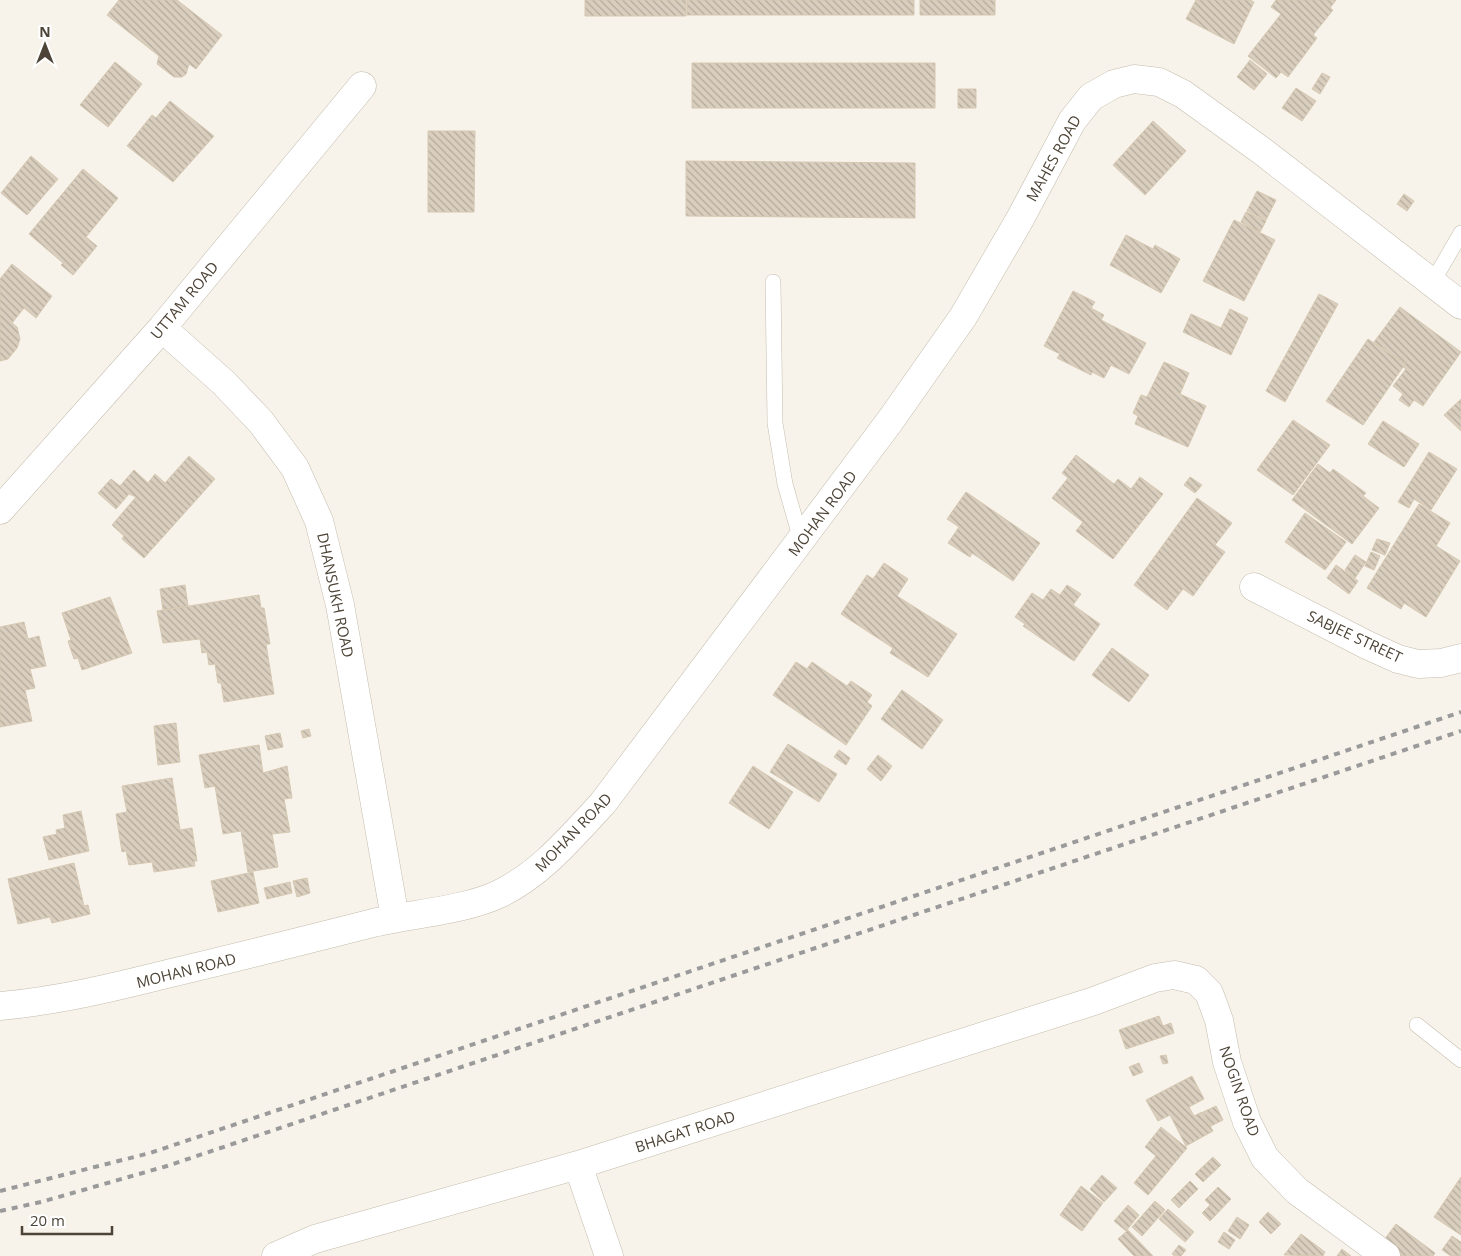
<svg xmlns="http://www.w3.org/2000/svg" width="1461" height="1256" viewBox="0 0 1461 1256" font-family="'Open Sans',sans-serif">
  <style>
    .building { fill: url(#building-back-hatch); stroke: #d6c8b1 }
    .lines { fill: none; stroke-linecap: round; stroke-linejoin: round }
    .service-casing { stroke: #c4bcac; stroke-width: 16 }
    .minor-casing { stroke: #c4bcac; stroke-width: 29 }
    .service { stroke: #fff; stroke-width: 15 }
    .minor { stroke: #fff; stroke-width: 28 }
    .rail { stroke: #9a9a9a; stroke-width: 4; stroke-dasharray: 6 6; stroke-linecap: butt }
    .labels { text-anchor: middle; dominant-baseline: central; stroke-width: 5; stroke-linejoin: round; paint-order: stroke }
    .street-label { font-size: 15px; fill: #4d4437; stroke: #fff }
  </style>
  <defs>
    <pattern id="building-back-hatch" width="6" height="6" patternUnits="userSpaceOnUse" patternTransform="scale(1.25)"><rect width="6" height="6" fill="#dacfbf"/><path d="M-1 5l2 2M0 0l6 6M5-1l2 2" fill="none" stroke="#b3aa9c"/></pattern>
  </defs>
  <rect width="100%" height="100%" fill="#f7f3eb"/>
  <path class="building" d="M 119,0 L 177,0 L 222,35 L 196,69 L 189,64 L 186,74 L 182,77 L 174,77 L 157,64 L 159,56 L 107,15 Z
    M 585,0 L 686,0 L 686,16 L 585,16 Z
    M 687,0 L 914,0 L 914,15 L 687,15 Z
    M 920,0 L 995,0 L 995,15 L 920,15 Z
    M 1196,0 L 1250,0 L 1254,2 L 1234,44 L 1186,19 Z
    M 1276,0 L 1336,0 L 1330,8 L 1333,10 L 1313,35 L 1317,38 L 1288,77 L 1281,72 L 1276,78 L 1248,56 L 1281,14 L 1271,7 Z
    M 1250,60 L 1267,74 L 1254,90 L 1237,77 Z
    M 115,62 L 142,84 L 108,127 L 80,105 Z
    M 692,63 L 935,63 L 935,108 L 692,108 Z
    M 1322,73 L 1330,77 L 1320,94 L 1312,89 Z
    M 1296,88 L 1316,101 L 1302,121 L 1282,108 Z
    M 958,89 L 976,89 L 976,108 L 958,108 Z
    M 170,101 L 214,136 L 173,182 L 127,146 L 152,115 L 156,118 Z
    M 1153,121 L 1186,151 L 1145,195 L 1113,165 Z
    M 428,131 L 475,131 L 474,212 L 428,212 Z
    M 31,156 L 58,179 L 27,215 L 1,193 Z
    M 686,161 L 915,163 L 915,218 L 686,216 Z
    M 83,169 L 118,198 L 86,237 L 97,246 L 73,275 L 61,265 L 63,263 L 29,234 Z
    M 1257,191 L 1276,200 L 1266,220 L 1247,211 Z
    M 1404,194 L 1414,201 L 1407,211 L 1397,204 Z
    M 1246,212 L 1266,221 L 1260,232 L 1241,222 Z
    M 1234,220 L 1275,240 L 1244,301 L 1203,281 Z
    M 1126,235 L 1153,249 L 1155,245 L 1180,259 L 1161,293 L 1110,265 Z
    M 12,264 L 52,296 L 36,318 L 24,308 L 12,323 L 17,327 L 20,339 L 17,348 L 8,359 L 0,361 L 0,279 Z
    M 1073,291 L 1095,302 L 1091,308 L 1104,315 L 1101,320 L 1146,343 L 1129,374 L 1111,365 L 1104,378 L 1092,372 L 1091,375 L 1057,358 L 1060,354 L 1044,346 Z
    M 1319,294 L 1338,304 L 1285,402 L 1266,391 Z
    M 1400,307 L 1461,352 L 1423,406 L 1414,400 L 1409,407 L 1399,400 L 1403,394 L 1393,386 L 1406,369 L 1403,367 L 1406,364 L 1374,342 Z
    M 1230,309 L 1248,318 L 1231,355 L 1183,332 L 1191,314 L 1221,328 Z
    M 1368,339 L 1405,364 L 1363,425 L 1326,401 Z
    M 1164,362 L 1189,373 L 1180,394 L 1206,406 L 1188,447 L 1135,424 L 1138,416 L 1133,413 L 1141,395 L 1147,397 Z
    M 1461,399 L 1461,431 L 1444,415 Z
    M 1293,420 L 1330,445 L 1293,495 L 1257,470 Z
    M 1383,421 L 1419,444 L 1404,467 L 1368,444 Z
    M 1429,452 L 1457,469 L 1431,510 L 1414,499 L 1409,508 L 1398,502 Z
    M 1076,455 L 1114,484 L 1118,479 L 1131,489 L 1140,477 L 1163,494 L 1113,559 L 1076,531 L 1083,522 L 1052,498 L 1068,478 L 1062,473 Z
    M 189,456 L 215,479 L 144,558 L 122,539 L 124,536 L 112,525 L 136,497 L 129,494 L 116,509 L 98,493 L 111,479 L 120,486 L 134,470 L 148,483 L 155,474 L 165,483 Z
    M 1318,464 L 1330,473 L 1333,469 L 1366,493 L 1363,496 L 1379,508 L 1352,544 L 1292,500 Z
    M 1190,477 L 1202,485 L 1195,493 L 1184,485 Z
    M 966,492 L 1040,543 L 1013,581 L 972,553 L 970,557 L 948,543 L 959,527 L 947,519 Z
    M 1197,498 L 1232,523 L 1215,545 L 1225,552 L 1193,596 L 1183,589 L 1167,610 L 1134,585 Z
    M 1419,504 L 1450,523 L 1436,546 L 1460,561 L 1426,617 L 1404,603 L 1401,609 L 1367,588 Z
    M 1305,513 L 1346,542 L 1325,570 L 1285,542 Z
    M 1377,539 L 1390,543 L 1385,555 L 1372,550 Z
    M 1371,552 L 1380,556 L 1374,570 L 1365,566 Z
    M 1355,555 L 1366,562 L 1355,578 L 1345,570 Z
    M 884,563 L 908,579 L 897,596 L 957,634 L 928,677 L 890,653 L 893,648 L 841,614 L 867,575 L 873,579 Z
    M 1336,565 L 1358,581 L 1349,594 L 1327,578 Z
    M 185,585 L 188,606 L 163,610 L 160,589 Z
    M 1067,585 L 1081,594 L 1073,605 L 1100,624 L 1074,661 L 1023,626 L 1025,624 L 1015,617 L 1032,593 L 1043,600 L 1051,589 L 1060,595 Z
    M 259,595 L 261,608 L 264,608 L 270,644 L 266,644 L 274,694 L 224,702 L 221,683 L 218,683 L 215,664 L 209,665 L 207,652 L 202,653 L 200,639 L 163,643 L 157,611 Z
    M 110,597 L 132,653 L 82,670 L 78,658 L 74,659 L 68,641 L 71,640 L 62,613 Z
    M 24,622 L 28,639 L 39,636 L 46,666 L 30,669 L 35,688 L 25,690 L 32,721 L 0,727 L 0,627 Z
    M 1112,648 L 1149,675 L 1129,702 L 1092,675 Z
    M 796,662 L 807,669 L 812,662 L 847,686 L 851,681 L 872,695 L 867,702 L 872,706 L 846,745 L 773,695 Z
    M 902,690 L 943,720 L 922,749 L 881,719 Z
    M 176,723 L 180,762 L 158,765 L 154,726 Z
    M 309,729 L 311,736 L 303,738 L 301,731 Z
    M 280,733 L 283,747 L 268,750 L 265,736 Z
    M 788,744 L 837,774 L 819,802 L 770,772 Z
    M 259,745 L 263,773 L 287,766 L 292,798 L 284,799 L 290,832 L 272,834 L 278,867 L 248,872 L 241,831 L 223,834 L 215,786 L 205,788 L 199,755 Z
    M 839,750 L 850,758 L 846,765 L 834,757 Z
    M 878,755 L 892,766 L 881,781 L 867,769 Z
    M 753,766 L 793,792 L 769,829 L 729,803 Z
    M 172,778 L 180,830 L 192,828 L 197,861 L 194,861 L 195,866 L 154,872 L 152,862 L 129,865 L 126,851 L 122,852 L 116,814 L 127,812 L 122,786 Z
    M 81,811 L 89,851 L 49,860 L 43,837 L 57,834 L 56,830 L 65,828 L 63,815 Z
    M 74,863 L 84,906 L 88,905 L 90,914 L 52,923 L 50,917 L 18,924 L 8,879 Z
    M 253,872 L 259,903 L 218,912 L 211,881 Z
    M 307,878 L 310,893 L 297,897 L 293,881 Z
    M 290,882 L 292,893 L 267,899 L 264,888 Z
    M 1159,1016 L 1163,1026 L 1171,1023 L 1174,1033 L 1126,1049 L 1119,1030 Z
    M 1166,1055 L 1168,1063 L 1163,1064 L 1160,1056 Z
    M 1139,1063 L 1143,1072 L 1133,1076 L 1129,1067 Z
    M 1192,1076 L 1204,1099 L 1189,1107 L 1194,1116 L 1202,1112 L 1213,1131 L 1186,1146 L 1170,1115 L 1158,1121 L 1146,1100 Z
    M 1216,1106 L 1223,1120 L 1211,1126 L 1203,1112 Z
    M 1161,1127 L 1187,1148 L 1148,1195 L 1134,1183 L 1156,1156 L 1145,1147 Z
    M 1213,1157 L 1221,1165 L 1203,1182 L 1195,1174 Z
    M 1102,1175 L 1117,1188 L 1104,1202 L 1090,1189 Z
    M 1461,1177 L 1461,1235 L 1434,1217 Z
    M 1190,1181 L 1198,1189 L 1179,1208 L 1171,1200 Z
    M 1081,1186 L 1103,1203 L 1082,1231 L 1060,1215 Z
    M 1218,1187 L 1231,1199 L 1210,1221 L 1202,1213 L 1210,1205 L 1205,1200 Z
    M 1155,1201 L 1165,1210 L 1142,1236 L 1132,1227 Z
    M 1128,1205 L 1139,1215 L 1126,1231 L 1114,1221 Z
    M 1168,1209 L 1194,1232 L 1185,1242 L 1159,1219 Z
    M 1268,1212 L 1281,1224 L 1271,1234 L 1259,1222 Z
    M 1237,1217 L 1249,1225 L 1240,1239 L 1228,1231 Z
    M 1396,1224 L 1435,1253 L 1433,1256 L 1396,1256 L 1384,1240 Z
    M 1128,1230 L 1153,1256 L 1134,1256 L 1118,1239 Z
    M 1224,1232 L 1235,1240 L 1229,1249 L 1218,1242 Z
    M 1301,1234 L 1325,1252 L 1323,1256 L 1284,1255 Z
    M 1452,1236 L 1461,1242 L 1461,1256 L 1451,1256 L 1442,1250 Z
    M 1179,1245 L 1186,1250 L 1181,1256 L 1175,1256 L 1172,1254 Z
    M 1342,1249 L 1351,1256 L 1337,1256 Z"/>
  <g class="lines">
    <defs>
      <path id="service" d="M 773,282 L 775,423 L 785,484 L 801,540
        M 1432,283 L 1461,233
        M 1417,1025 L 1461,1060"/>
      <path id="minor" d="M 162,328 L 224,383 L 261,422 L 295,468 L 319,521 L 340,605 L 395,918
        M 0,510 L 162,328 L 362,86
        M 1254,587 L 1367,645 L 1398,659 L 1418,664 L 1441,663 L 1461,658
        M 0,1006 C 58,1001 115,987 171,973 C 239,957 306,940 373,923 C 410,914 466,910 499,894 C 541,874 571,837 603,803 L 890,421 L 963,317 L 1020,219 L 1072,121 L 1091,97 L 1114,84 L 1134,79 L 1159,82 L 1183,94 L 1262,151 L 1461,305
        M 578,1165 L 609,1256
        M 276,1256 L 315,1239 L 578,1165 L 1094,1001 L 1155,978 L 1174,975 L 1196,980 L 1209,993 L 1219,1020 L 1227,1062 L 1247,1122 L 1265,1158 L 1297,1191 L 1386,1256"/>
    </defs>
    <use href="#service" class="service-casing"/>
    <use href="#minor" class="minor-casing"/>
    <use href="#service" class="service"/>
    <use href="#minor" class="minor"/>
    <path class="rail" d="M 0,1191 L 150,1153 L 1461,712
      M 0,1211 L 41,1202 L 167,1166 L 1461,731"/>
  </g>
  <g class="labels">
    <g class="street-label">
      <text transform="translate(1053 158) rotate(-61)">MAHES ROAD</text>
      <text transform="translate(184 300) rotate(-50)">UTTAM ROAD</text>
      <text transform="translate(822 513) rotate(-53)">MOHAN ROAD</text>
      <text transform="translate(336 595) rotate(78)">DHANSUKH ROAD</text>
      <text transform="translate(1355 636) rotate(25)">SABJEE STREET</text>
      <text transform="translate(573 832) rotate(-46)">MOHAN ROAD</text>
      <text transform="translate(186 970) rotate(-14)">MOHAN ROAD</text>
      <text transform="translate(1240 1091) rotate(71)">NOGIN ROAD</text>
      <text transform="translate(685 1131) rotate(-18)">BHAGAT ROAD</text>
    </g>
  </g>
  <g transform="translate(45 45)" stroke="#ffffff" stroke-width="4" paint-order="stroke">
  <path d="M0-4L9 19L0 12L-9 19Z" fill="#4d4437"/>
  <text y="-8" font-size="14" font-weight="bold" text-anchor="middle" fill="#4d4437">N</text>
  </g>
  <path d="M22 1226v8h90v-8" fill="none" stroke="#4d4437" stroke-width="2.5"/>
  <text x="30" y="1226" font-size="15" fill="#4d4437" stroke="#ffffff" stroke-width="4" paint-order="stroke">20 m</text>
</svg>
